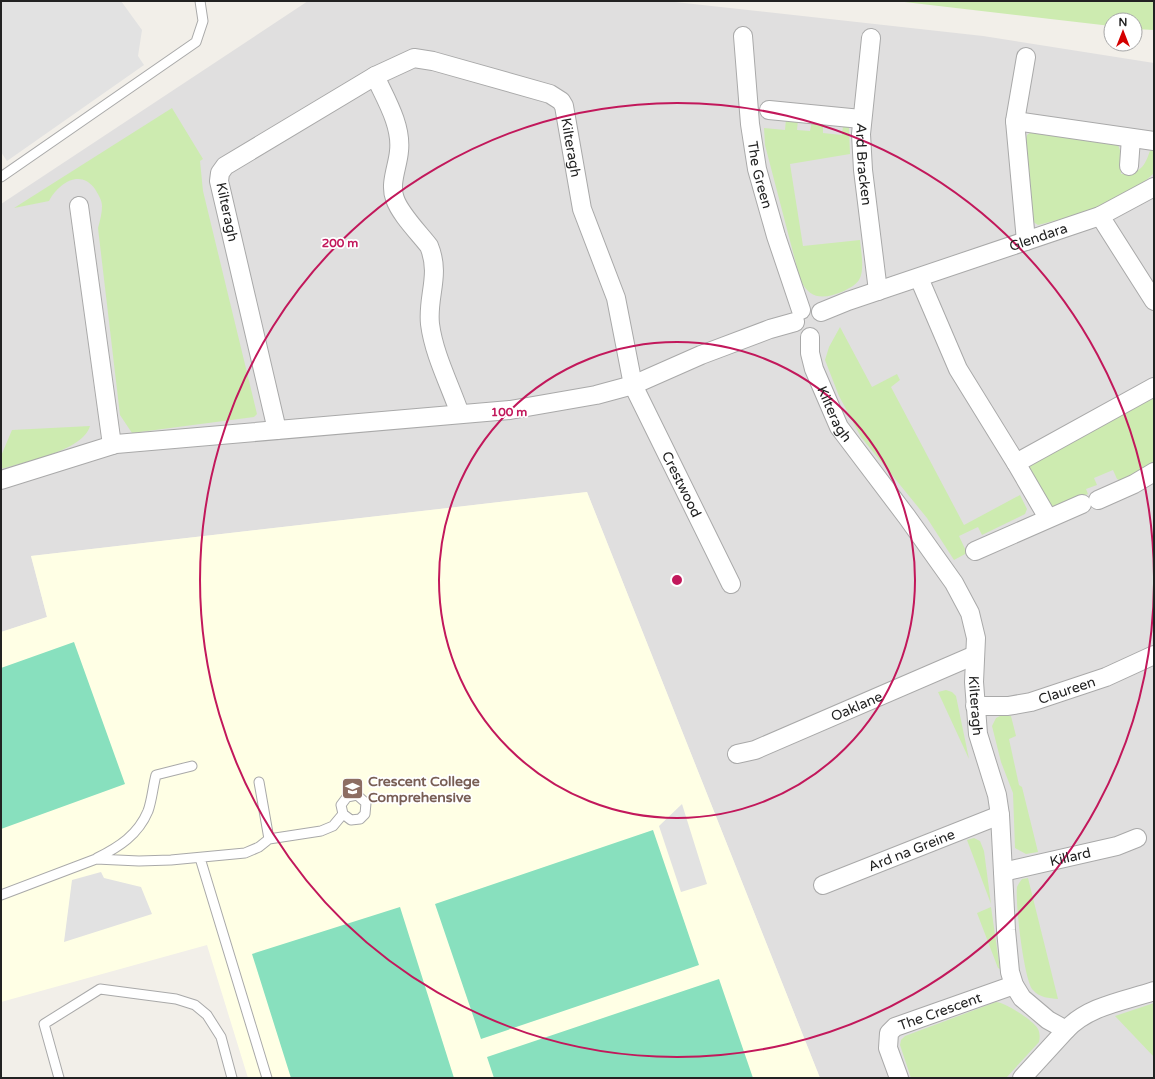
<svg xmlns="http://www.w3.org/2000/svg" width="1155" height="1079" viewBox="0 0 1155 1079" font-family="'Varela Round',sans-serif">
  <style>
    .residential { fill: #e0dfdf }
    .education { fill: #ffffe5 }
    .grass { fill: #cdebb0 }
    .pitch { fill: #88e0be }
    .parking { fill: #e2e2e2 }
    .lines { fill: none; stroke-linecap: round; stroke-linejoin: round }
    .service-casing { stroke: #a9a9a9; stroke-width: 11 }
    .minor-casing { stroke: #a9a9a9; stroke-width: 20 }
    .service { stroke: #fff; stroke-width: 9 }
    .minor { stroke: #fff; stroke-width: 18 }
    .ring { fill: none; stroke: #c2185b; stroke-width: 2 }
    .labels { text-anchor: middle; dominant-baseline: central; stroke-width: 3.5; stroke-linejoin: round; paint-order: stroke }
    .street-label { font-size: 14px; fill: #222; stroke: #fff }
    .education-label { font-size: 14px; font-weight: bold; fill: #785e54; stroke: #fff; text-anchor: start }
    .centre { fill: #c2185b; stroke: #fff; stroke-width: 2 }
    .ring-label { font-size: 12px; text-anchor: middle; font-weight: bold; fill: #c2185b; stroke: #fff; stroke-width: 3.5; stroke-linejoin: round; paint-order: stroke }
  </style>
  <rect width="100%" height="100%" fill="#f2efe9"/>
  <path class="residential" d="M 308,1 L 666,1 L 983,36 L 1154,63 L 1154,1078 L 820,1078 L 587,492 L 31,556 L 47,617 L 1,632 L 1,204 Z"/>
  <path class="education" d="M 587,492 L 820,1078 L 248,1078 L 207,945 L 1,1002 L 1,632 L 47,617 L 31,556 Z"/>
  <path class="grass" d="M 896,1 L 1154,1 L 1154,30 L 1135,29 L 1135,20 L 1111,20 L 1111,26 Z
    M 172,108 L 203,159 L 200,161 L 203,191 L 257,414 L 254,417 L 132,433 L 120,415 L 98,228 C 100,221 102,213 102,206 C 102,200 98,194 95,189 C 80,168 58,184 49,201 L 14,208 Z
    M 786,119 L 798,120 L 797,130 L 810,131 L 812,121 L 823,122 L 823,133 L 842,135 L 843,126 L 846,124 L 849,128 L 850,154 L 790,164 L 803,246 L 860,240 C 861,252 865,270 859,280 C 855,286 849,288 844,291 C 825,299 810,301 800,279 L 765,145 L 764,128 L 785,130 Z
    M 1031,132 L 1117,142 L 1121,153 L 1121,174 C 1142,172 1144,168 1151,148 L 1154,148 L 1154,173 C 1127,201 1075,216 1038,225 L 1032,221 L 1025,144 L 1027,135 Z
    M 840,327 L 872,387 L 897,374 L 900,380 L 891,387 L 964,525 L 1020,495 L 1027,509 L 1025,514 L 982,535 L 978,527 L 959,536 L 967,553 L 954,560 L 927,518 L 861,437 L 839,396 L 825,360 L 829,347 Z
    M 1154,396 L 1154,464 L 1121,481 L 1117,479 L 1113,470 L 1094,478 L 1097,485 L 1086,489 L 1088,494 L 1051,508 L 1029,471 L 1029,466 Z
    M 90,426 C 83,451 24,462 1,469 L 1,456 L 12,430 Z
    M 946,690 L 952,692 L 956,696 L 969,759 L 938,692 Z
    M 1000,716 L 1011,716 L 1016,736 L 1009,739 L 1019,785 L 1022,787 L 1038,852 L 1026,854 L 1015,848 L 1013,793 L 1001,762 L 992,726 L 996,718 Z
    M 974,838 L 980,841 L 984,851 L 991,904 L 967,840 Z
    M 1028,878 L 1058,999 C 1049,998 1040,998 1033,990 C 1024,980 1015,902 1017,887 C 1018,884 1020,882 1022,879 Z
    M 991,907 L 1000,969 L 998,968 L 977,913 Z
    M 996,1002 C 1005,1002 1034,1021 1038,1029 C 1040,1033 1040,1038 1039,1042 L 1006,1078 L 911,1078 L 900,1045 L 901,1040 L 905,1036 Z
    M 1154,1003 L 1154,1057 L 1115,1016 Z"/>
  <path class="pitch" d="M 74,642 L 125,784 L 1,829 L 1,668 Z
    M 653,830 L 699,965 L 481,1039 L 435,904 Z
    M 400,907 L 454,1078 L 291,1078 L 252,954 Z
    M 719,979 L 753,1078 L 494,1078 L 487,1057 Z"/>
  <path class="parking" d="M 1,1 L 121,1 L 142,30 L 138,56 L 144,65 L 7,161 L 1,152 Z
    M 682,804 L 707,884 L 681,892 L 659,826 Z
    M 101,872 L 104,878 L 141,887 L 152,914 L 64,942 L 72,880 Z"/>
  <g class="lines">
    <defs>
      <path id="service" d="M 1,177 L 196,42 L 203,21 L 200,1
        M 259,782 L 269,839
        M 97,858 C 119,847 138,835 148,811 C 152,800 153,786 156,775 L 192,766
        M 200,858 L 267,1078
        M 1,895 L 96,859 L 139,861 L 171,860 L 245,853 L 259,847 L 269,839 L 321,831 L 333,826 L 343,814 L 341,805 L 347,797 L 357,795 L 366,803 L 365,814 L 360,819 L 351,820 L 343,814
        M 59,1078 L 44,1024 L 100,989 L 176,999 L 195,1005 L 207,1015 L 221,1037 L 232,1078"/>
      <g id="minor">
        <path id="s1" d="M 743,36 L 750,124 L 757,169 L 776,236 L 801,310"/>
        <path id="s2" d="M 871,38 L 861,134 L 863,170 L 878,291"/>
        <path d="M 1026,57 L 1015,121 L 1026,241"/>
        <path d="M 375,76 C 385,98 402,125 399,151 C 398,166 389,184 395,199 C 400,214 419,233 429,246 C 441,275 427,296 430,324 C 434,355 450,385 460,414"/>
        <path d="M 769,110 L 861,119"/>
        <path d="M 1015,121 L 1154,141"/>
        <path d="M 1129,166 L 1131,138"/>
        <path d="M 79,206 L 112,445"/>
        <path d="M 1100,216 L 1154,301"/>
        <path d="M 919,278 L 958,369 L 1016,463 L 1048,518"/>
        <path id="s3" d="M 821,312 L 848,301 L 1100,216 L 1154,187"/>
        <path id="s4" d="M 810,337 L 810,353 L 814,369 L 839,427 L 907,517 L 954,583 L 970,613 L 976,638 L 974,682 L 978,734 L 997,795 L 1000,815 L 1006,930 L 1010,972 L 1014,985 L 1022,998 L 1048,1020 L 1066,1030 L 1022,1078"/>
        <path id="s5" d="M 277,430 L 219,181 L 220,173 L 225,166 L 375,76 L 414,58 L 433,61 L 550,94 L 561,101 L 564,106 L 582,209 L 616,298 L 633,385 L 731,584"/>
        <path d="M 1016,463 L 1154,387"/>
        <path d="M 1,480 L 116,444 L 510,410 L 596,395 L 633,385 L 701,355 L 770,329 L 795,322"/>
        <path d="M 1098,500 L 1134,484 L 1154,472"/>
        <path d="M 975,551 L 1082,504"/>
        <path id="s6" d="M 975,706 L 1008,706 L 1031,702 L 1106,677 L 1154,655"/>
        <path id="s7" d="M 737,754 L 755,750 L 975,655"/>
        <path id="s8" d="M 1003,872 L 1117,846 L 1137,838"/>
        <path id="s9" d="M 823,885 L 1000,815"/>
        <path d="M 1066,1030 C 1088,1006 1124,1001 1154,991"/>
        <path id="s10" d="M 899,1078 L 888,1048 L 889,1033 L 895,1027 L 1014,985"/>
      </g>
    </defs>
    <use href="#service" class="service-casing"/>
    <use href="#minor" class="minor-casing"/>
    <use href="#service" class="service"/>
    <use href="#minor" class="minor"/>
  </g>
  <g class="ring">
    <circle cx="677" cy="580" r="238"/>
    <path d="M1154 584A477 477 0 1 1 1154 576"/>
  </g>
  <defs>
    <symbol id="school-square" viewBox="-11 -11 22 22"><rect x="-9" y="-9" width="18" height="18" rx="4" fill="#8d6e63" stroke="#fff"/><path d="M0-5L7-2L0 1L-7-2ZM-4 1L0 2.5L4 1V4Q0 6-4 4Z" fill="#fff"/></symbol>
  </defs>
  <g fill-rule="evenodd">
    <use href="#school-square" x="340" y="776" width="25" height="25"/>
  </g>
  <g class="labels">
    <g class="street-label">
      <text stroke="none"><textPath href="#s5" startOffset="692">Kilteragh</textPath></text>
      <text stroke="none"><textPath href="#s2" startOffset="127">Ard Bracken</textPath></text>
      <text stroke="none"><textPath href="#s1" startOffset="140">The Green</textPath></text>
      <text transform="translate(227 212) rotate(78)">Kilteragh</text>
      <text stroke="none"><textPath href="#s3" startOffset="230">Glendara</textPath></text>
      <text stroke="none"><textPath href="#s4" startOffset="82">Kilteragh</textPath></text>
      <text stroke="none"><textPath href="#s5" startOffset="1049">Crestwood</textPath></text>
      <text stroke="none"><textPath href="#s6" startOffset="94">Claureen</textPath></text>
      <text stroke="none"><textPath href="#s7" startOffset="129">Oaklane</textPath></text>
      <text stroke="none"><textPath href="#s4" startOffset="417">Kilteragh</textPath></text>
      <text stroke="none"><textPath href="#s9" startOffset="95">Ard na Greine</textPath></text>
      <text stroke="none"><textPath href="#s8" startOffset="69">Killard</textPath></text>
      <text stroke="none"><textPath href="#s10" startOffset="103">The Crescent</textPath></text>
    </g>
    <g class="education-label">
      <text x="368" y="781">Crescent College<tspan x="368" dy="16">Comprehensive</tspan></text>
    </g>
  </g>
  <circle cx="677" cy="580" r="6" class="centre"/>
  <g class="ring-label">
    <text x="340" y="247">200 m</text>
    <text x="509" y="416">100 m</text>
  </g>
  <rect width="1155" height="1079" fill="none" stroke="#222222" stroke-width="4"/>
  <g transform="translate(1123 32)"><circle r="19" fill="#ffffff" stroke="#a7a7a7"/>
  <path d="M0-3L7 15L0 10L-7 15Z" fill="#d40000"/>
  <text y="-6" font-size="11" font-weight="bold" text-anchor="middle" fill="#222222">N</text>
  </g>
</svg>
